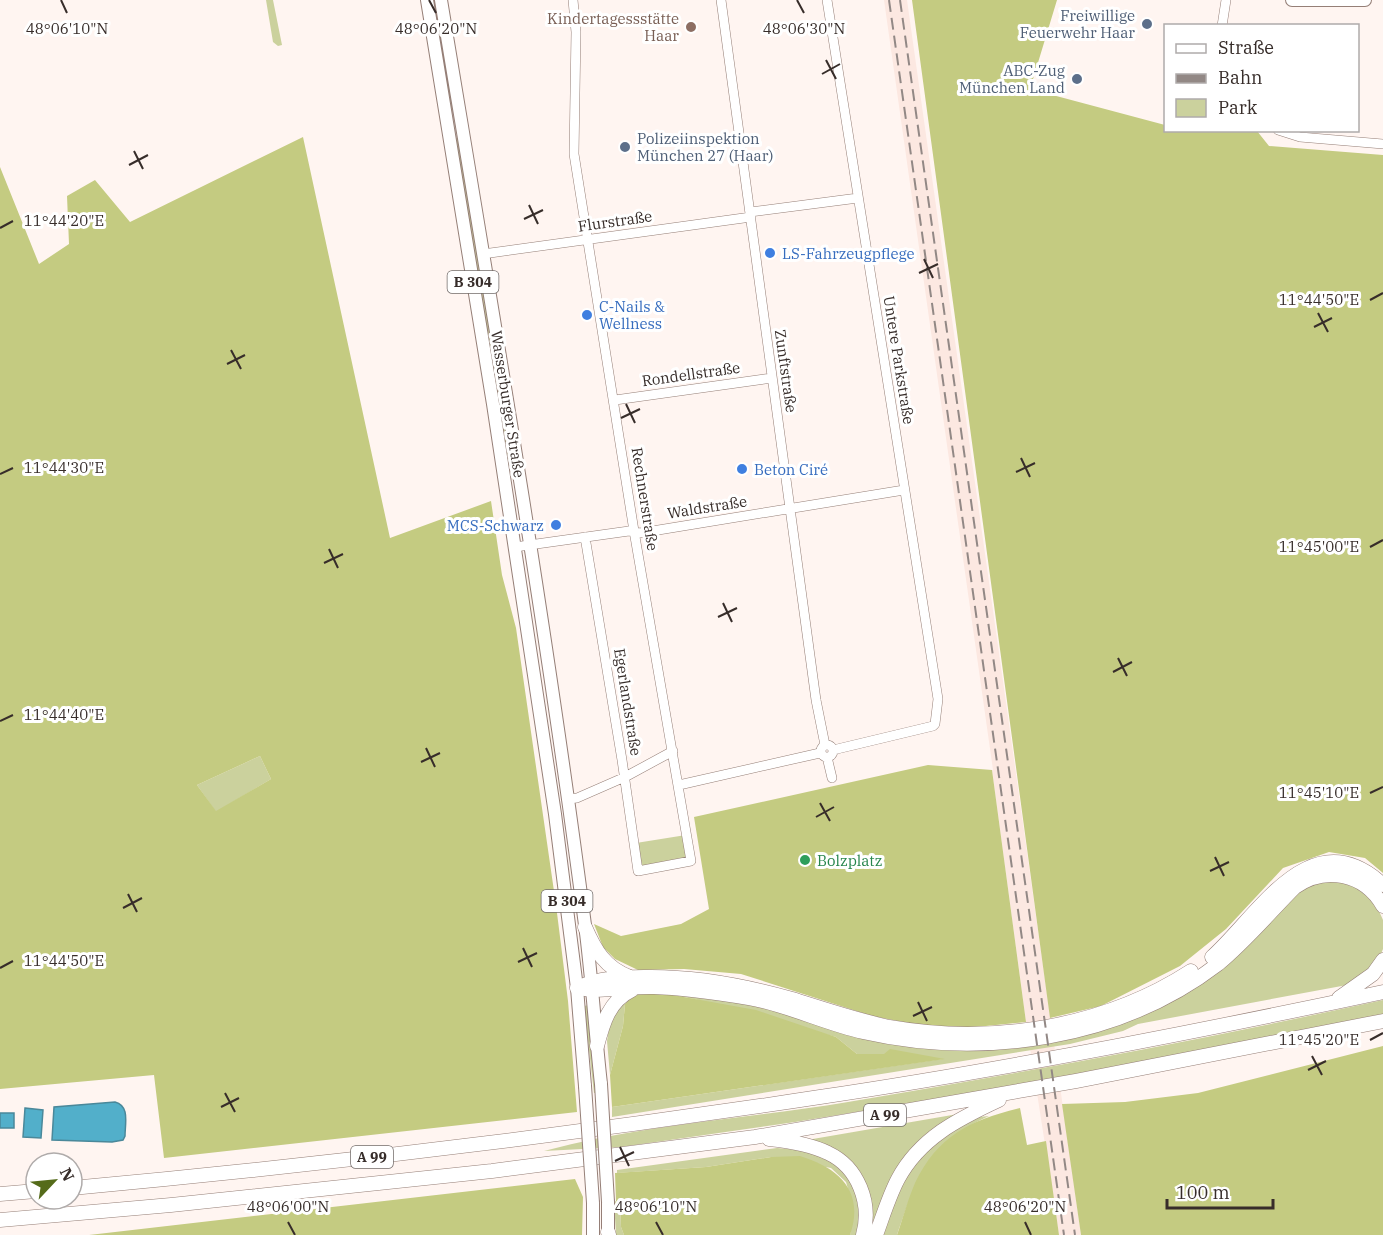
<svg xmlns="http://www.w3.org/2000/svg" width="1383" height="1235" viewBox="0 0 1383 1235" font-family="'IBM Plex Serif',serif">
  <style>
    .built { fill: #fce8e1 }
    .green { fill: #cbd19d }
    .forest { fill: #c4cb81; fill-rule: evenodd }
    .water { fill: #52afca; stroke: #4a889a; stroke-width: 1.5 }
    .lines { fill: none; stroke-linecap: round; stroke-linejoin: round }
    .minor-casing { stroke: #957f77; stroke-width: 10 }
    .major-casing { stroke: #957f77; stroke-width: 14 }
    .highway-casing { stroke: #957f77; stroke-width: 15 }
    .minor { stroke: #fff; stroke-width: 9 }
    .major { stroke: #fff; stroke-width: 12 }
    .highway { stroke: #fff; stroke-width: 14 }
    .rail { stroke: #928885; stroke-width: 2; stroke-dasharray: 12 6; stroke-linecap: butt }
    .major-bridge-casing { stroke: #957f77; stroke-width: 14; stroke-linecap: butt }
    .major-bridge { stroke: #fff; stroke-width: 12 }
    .ticks { fill: none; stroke: #372d2a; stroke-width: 2 }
    .service-dot { fill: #5c6f8a; stroke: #fff; stroke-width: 2 }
    .education-dot { fill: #8d6e63; stroke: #fff; stroke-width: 2 }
    .shop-dot { fill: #3f7fe0; stroke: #fff; stroke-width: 2 }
    .leisure-dot { fill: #2e9e5b; stroke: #fff; stroke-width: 2 }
    .labels { text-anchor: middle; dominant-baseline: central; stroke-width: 6; stroke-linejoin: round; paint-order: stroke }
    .shield { fill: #fff; stroke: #736c6a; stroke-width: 1.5 }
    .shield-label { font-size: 14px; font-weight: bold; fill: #372d2a }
    .service-label { font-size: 15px; fill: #4e5e75; stroke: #fff; text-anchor: end }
    .education-label { font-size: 15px; fill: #785e54; stroke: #fff; text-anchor: end }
    .street-label { font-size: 15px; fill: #372d2a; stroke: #fff }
    .shop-label { font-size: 15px; fill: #366cbe; stroke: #fff; text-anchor: start }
    .leisure-label { font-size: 15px; fill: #27864d; stroke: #fff; text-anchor: start }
    .ticks-label { font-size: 15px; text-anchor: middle; fill: #372d2a; stroke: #fff; stroke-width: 6; stroke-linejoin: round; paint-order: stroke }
  </style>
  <rect width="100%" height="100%" fill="#fff5f1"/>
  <path class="built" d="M 884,0 L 907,0 L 1081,1235 L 1059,1235 L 1026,1022 L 992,770 L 993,770 Z"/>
  <path class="green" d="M 266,0 L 273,0 L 282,45 L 278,46 L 273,42 Z
    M 432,0 L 436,0 L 454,110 L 452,110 Z
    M 456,138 L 459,138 L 522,523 L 520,523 L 514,479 L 507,457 Z
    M 260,756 L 271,779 L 216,812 L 197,785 Z
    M 686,835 L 690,858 L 640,867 L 636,843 Z
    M 1337,879 L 1359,888 L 1375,902 L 1383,920 L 1383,949 L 1377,963 L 1347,985 L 1138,1024 L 1123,1031 L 1070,1044 L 612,1117 L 612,1107 L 942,1059 L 857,1054 L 836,1037 L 694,999 L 656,992 L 680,993 L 765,1007 L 929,1047 L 1173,998 L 1302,888 L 1316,882 Z
    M 635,993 L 625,1004 L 623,1026 L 610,1075 L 607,1041 L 611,1014 Z
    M 1383,1000 L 1383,1014 L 1159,1059 L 997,1089 L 795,1122 L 621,1147 L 544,1151 C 643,1124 747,1119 848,1102 C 1027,1072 1206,1039 1383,1000 Z
    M 589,1005 L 597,1093 L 594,1093 L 584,1006 Z
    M 958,1114 L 929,1133 L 872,1235 L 868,1235 L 867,1190 L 807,1140 Z
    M 989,1116 C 925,1146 919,1173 897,1235 L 880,1235 L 902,1181 L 921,1153 L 969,1118 Z
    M 777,1148 C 832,1151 870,1174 857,1235 L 850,1235 L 854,1210 L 846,1182 L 831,1168 L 771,1157 L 706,1167 L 617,1173 L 617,1170 Z
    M 614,1201 L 620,1202 L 621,1227 L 624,1235 L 616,1235 Z"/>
  <path class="forest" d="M 912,0 L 1057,0 L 1030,89 L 1165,125 L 1166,130 L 1257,131 L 1269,146 L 1383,155 L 1383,873 L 1365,858 L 1329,852 L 1283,868 L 1226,929 L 1180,966 L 1101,1006 L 1050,1018 Z
    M 303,137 L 390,538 L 491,501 L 502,575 L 516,628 L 556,905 L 568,1001 L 577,1112 L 164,1158 L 154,1075 L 0,1089 L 0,167 L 39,264 L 69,244 L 67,196 L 95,180 L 130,222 ZM 260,756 L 271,779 L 216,811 L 197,785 Z
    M 928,765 L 992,770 L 1026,1022 L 966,1028 L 919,1025 L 872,1016 L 741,974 L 684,969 L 638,970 L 615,959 L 603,947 L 594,924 L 621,936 L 681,924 L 709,909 L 694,817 Z
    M 656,992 L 756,1010 L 836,1037 L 857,1054 L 884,1054 L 890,1049 L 945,1059 L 612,1107 L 610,1075 L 623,1026 L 625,1004 L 635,993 Z
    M 1383,1046 L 1383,1235 L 1081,1235 L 1062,1104 L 1125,1102 L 1198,1093 Z
    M 1020,1108 L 1027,1145 L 1046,1141 L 1059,1235 L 897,1235 C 903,1218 908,1199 915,1183 C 938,1135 971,1120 1020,1108 Z
    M 800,1156 C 839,1168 865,1191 850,1235 L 624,1235 L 621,1227 L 620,1202 L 616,1201 L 615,1173 L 706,1167 L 771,1157 Z
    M 575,1179 L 583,1197 L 582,1235 L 89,1235 Z"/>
  <path class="water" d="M 115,1102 C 130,1106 125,1123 125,1136 L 123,1140 L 112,1142 L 52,1140 L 54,1107 Z
    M 25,1108 L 43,1110 L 41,1138 L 23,1137 Z
    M 0,1113 L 14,1113 L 14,1128 L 0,1128 Z"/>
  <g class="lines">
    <defs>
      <path id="minor" d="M 573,0 L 576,32 L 574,154 L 634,531 L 691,861 L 638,871 L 622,760 L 585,537
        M 721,0 L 816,700 L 825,745
        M 827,0 L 938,699 L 935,724 L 933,726 L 833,750
        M 1222,26 L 1226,0
        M 1278,130 L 1300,137 L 1383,144
        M 750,212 L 858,198
        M 483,254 L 751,217
        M 615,400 L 772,378
        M 515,547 L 629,531 L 640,533 L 904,490
        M821 751a6 6 0 1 1 12 0a6 6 0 1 1-12 0Z
        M 827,757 L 832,778
        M 679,785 L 820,753
        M 567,799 L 577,798 L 625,777 L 673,751"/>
      <path id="major" d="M 427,0 L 493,404 L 555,814 L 577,988 L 585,1086
        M 441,0 C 492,308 545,616 585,925 C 592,978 595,1031 601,1084
        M 1292,0 L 1365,0
        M 593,1203 L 593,1235
        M 608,1235 L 608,1202"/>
      <path id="highway" d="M 585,927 C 595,950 605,968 630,977
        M 1212,957 C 1259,915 1311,818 1383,885
        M 577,988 C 603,993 628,986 654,987 C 686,988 718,993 749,998 C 788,1005 824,1023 863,1032 C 982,1059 1119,1040 1218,964 C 1246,941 1270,912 1295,887 C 1325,866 1364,873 1383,906
        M 577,988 C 599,978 620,977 644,977 C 695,976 743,985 792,999 C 824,1009 856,1020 889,1027 C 991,1045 1103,1028 1191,971
        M 1339,998 L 1373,974 L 1383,960
        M 597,1046 C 603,1023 609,1001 632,990
        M 769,1139 C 788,1141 810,1144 828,1153 C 858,1167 872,1203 863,1235
        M 72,1188 C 322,1165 571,1135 820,1097 C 1008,1069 1196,1032 1383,992
        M 0,1194 L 36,1191
        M 0,1220 L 171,1205 L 492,1171 L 755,1137 L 1076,1081 L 1383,1021
        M 608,1232 L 609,1235
        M 876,1235 C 883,1216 889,1196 898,1179 C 920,1138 958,1119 999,1100"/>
    </defs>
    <use href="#minor" class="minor-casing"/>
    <use href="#major" class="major-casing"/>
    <use href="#highway" class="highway-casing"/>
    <use href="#minor" class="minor"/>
    <use href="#major" class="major"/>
    <use href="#highway" class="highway"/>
    <path class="rail" d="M 889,0 L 1064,1235
      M 900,0 L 1075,1235"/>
    <defs>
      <path id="major-bridge" d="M 601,1084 L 608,1202
        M 585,1086 L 593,1203"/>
    </defs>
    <use href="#major-bridge" class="major-bridge-casing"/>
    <use href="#major-bridge" class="major-bridge"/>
  </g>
  <path class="ticks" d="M 61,0 L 67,13M 429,0 L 436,13M 797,0 L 804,13M 826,60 L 836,79M 822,74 L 840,64M 134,151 L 143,169M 129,165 L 148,155M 529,205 L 538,224M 524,219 L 543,210M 0,228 L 13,221M 924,259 L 933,278M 919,273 L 938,264M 1370,300 L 1383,293M 1318,313 L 1328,332M 1314,327 L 1332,318M 231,350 L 241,369M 227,364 L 245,355M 626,404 L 635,423M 621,418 L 640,409M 1021,458 L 1030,477M 1016,472 L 1035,463M 0,474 L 13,468M 1370,547 L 1383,540M 329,549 L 338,568M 324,563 L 343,554M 723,603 L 732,622M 718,617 L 737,608M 1118,658 L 1127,676M 1113,672 L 1132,662M 0,721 L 13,715M 426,748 L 435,767M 421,762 L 440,753M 1370,793 L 1383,787M 820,803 L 830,821M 816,817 L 834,807M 1215,857 L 1224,876M 1210,871 L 1229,862M 128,894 L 137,912M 123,908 L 142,898M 523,948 L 532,967M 518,962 L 537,953M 0,968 L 13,961M 918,1002 L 927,1021M 913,1016 L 932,1007M 1370,1040 L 1383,1033M 1312,1056 L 1322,1075M 1308,1070 L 1326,1061M 225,1093 L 235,1112M 221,1107 L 239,1098M 620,1147 L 629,1166M 615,1161 L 634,1152M 288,1222 L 295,1235M 656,1222 L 663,1235M 1025,1222 L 1031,1235"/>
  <g class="service-dot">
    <circle cx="1147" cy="24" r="6"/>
    <circle cx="1077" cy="79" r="6"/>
    <circle cx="625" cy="147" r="6"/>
  </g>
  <circle class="education-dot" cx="691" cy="27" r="6"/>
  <g class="shop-dot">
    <circle cx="770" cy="253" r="6"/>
    <circle cx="587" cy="315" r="6"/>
    <circle cx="742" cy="469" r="6"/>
    <circle cx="556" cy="525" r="6"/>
  </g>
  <circle class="leisure-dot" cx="805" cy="860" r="6"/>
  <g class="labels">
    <g class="shield">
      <rect x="447.5" y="271" width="51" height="22" rx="4.5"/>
      <rect x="541.5" y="890" width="51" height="22" rx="4.5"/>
      <rect x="864" y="1104" width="42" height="22" rx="4.5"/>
      <rect x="351" y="1146" width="42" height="22" rx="4.5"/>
    </g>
    <g class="shield-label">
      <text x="473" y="282">B 304</text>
      <text x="567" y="901">B 304</text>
      <text x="885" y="1115">A 99</text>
      <text x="372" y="1157">A 99</text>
    </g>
    <g class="service-label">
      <text x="1135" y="15">Freiwillige<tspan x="1135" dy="17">Feuerwehr Haar</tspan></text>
      <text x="1065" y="70">ABC-Zug<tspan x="1065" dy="17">München Land</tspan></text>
      <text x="637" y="138" text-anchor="start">Polizeiinspektion<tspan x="637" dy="17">München 27 (Haar)</tspan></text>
    </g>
    <g class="education-label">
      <text x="679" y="18">Kindertagessstätte<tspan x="679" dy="17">Haar</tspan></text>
    </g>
    <g class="street-label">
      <text transform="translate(615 221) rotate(-8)">Flurstraße</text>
      <text transform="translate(899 360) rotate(81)">Untere Parkstraße</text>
      <text transform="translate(786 371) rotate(82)">Zunftstraße</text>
      <text transform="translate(691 374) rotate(-8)">Rondellstraße</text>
      <text transform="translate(508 404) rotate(81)">Wasserburger Straße</text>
      <text transform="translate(645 499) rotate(81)">Rechnerstraße</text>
      <text transform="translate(707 507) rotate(-9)">Waldstraße</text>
      <text transform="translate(628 702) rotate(81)">Egerlandstraße</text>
    </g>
    <g class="shop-label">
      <text x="782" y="253">LS-Fahrzeugpflege</text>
      <text x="599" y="306">C-Nails &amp;<tspan x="599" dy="17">Wellness</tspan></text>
      <text x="754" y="469">Beton Ciré</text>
      <text x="544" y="525" text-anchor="end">MCS-Schwarz</text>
    </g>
    <g class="leisure-label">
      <text x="817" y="860">Bolzplatz</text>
    </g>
  </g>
  <g class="ticks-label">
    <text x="67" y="34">48°06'10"N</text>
    <text x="436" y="34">48°06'20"N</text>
    <text x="804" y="34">48°06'30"N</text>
    <text x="64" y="226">11°44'20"E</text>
    <text x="1319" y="305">11°44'50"E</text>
    <text x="64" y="473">11°44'30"E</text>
    <text x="1319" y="552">11°45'00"E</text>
    <text x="64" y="720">11°44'40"E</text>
    <text x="1319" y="798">11°45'10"E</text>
    <text x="64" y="966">11°44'50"E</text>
    <text x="1319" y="1045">11°45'20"E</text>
    <text x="288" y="1212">48°06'00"N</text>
    <text x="656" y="1212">48°06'10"N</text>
    <text x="1025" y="1212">48°06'20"N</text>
  </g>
  <rect x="1164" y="24" width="195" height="108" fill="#ffffff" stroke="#afabaa" stroke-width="1.5"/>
  <rect x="1176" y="44" width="30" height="9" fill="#ffffff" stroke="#afabaa" stroke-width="1.5"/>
  <text x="1218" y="54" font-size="18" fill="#372d2a">Straße</text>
  <rect x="1176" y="74" width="30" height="9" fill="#928885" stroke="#afabaa" stroke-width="1.5"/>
  <text x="1218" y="84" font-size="18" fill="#372d2a">Bahn</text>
  <rect x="1176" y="99" width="30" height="18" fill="#cbd19d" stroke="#afabaa" stroke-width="1.5"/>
  <text x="1218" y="114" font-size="18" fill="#372d2a">Park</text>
  <g transform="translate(54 1181) rotate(64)"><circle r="28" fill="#ffffff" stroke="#afabaa" stroke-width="1.5"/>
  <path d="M0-4.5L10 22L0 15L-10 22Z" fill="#556b1a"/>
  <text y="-9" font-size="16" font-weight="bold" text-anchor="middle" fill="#372d2a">N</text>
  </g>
  <path d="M1167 1199v9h106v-9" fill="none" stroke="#372d2a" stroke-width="3"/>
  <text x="1176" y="1199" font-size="18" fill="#372d2a" stroke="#ffffff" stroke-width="4.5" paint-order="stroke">100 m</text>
</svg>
